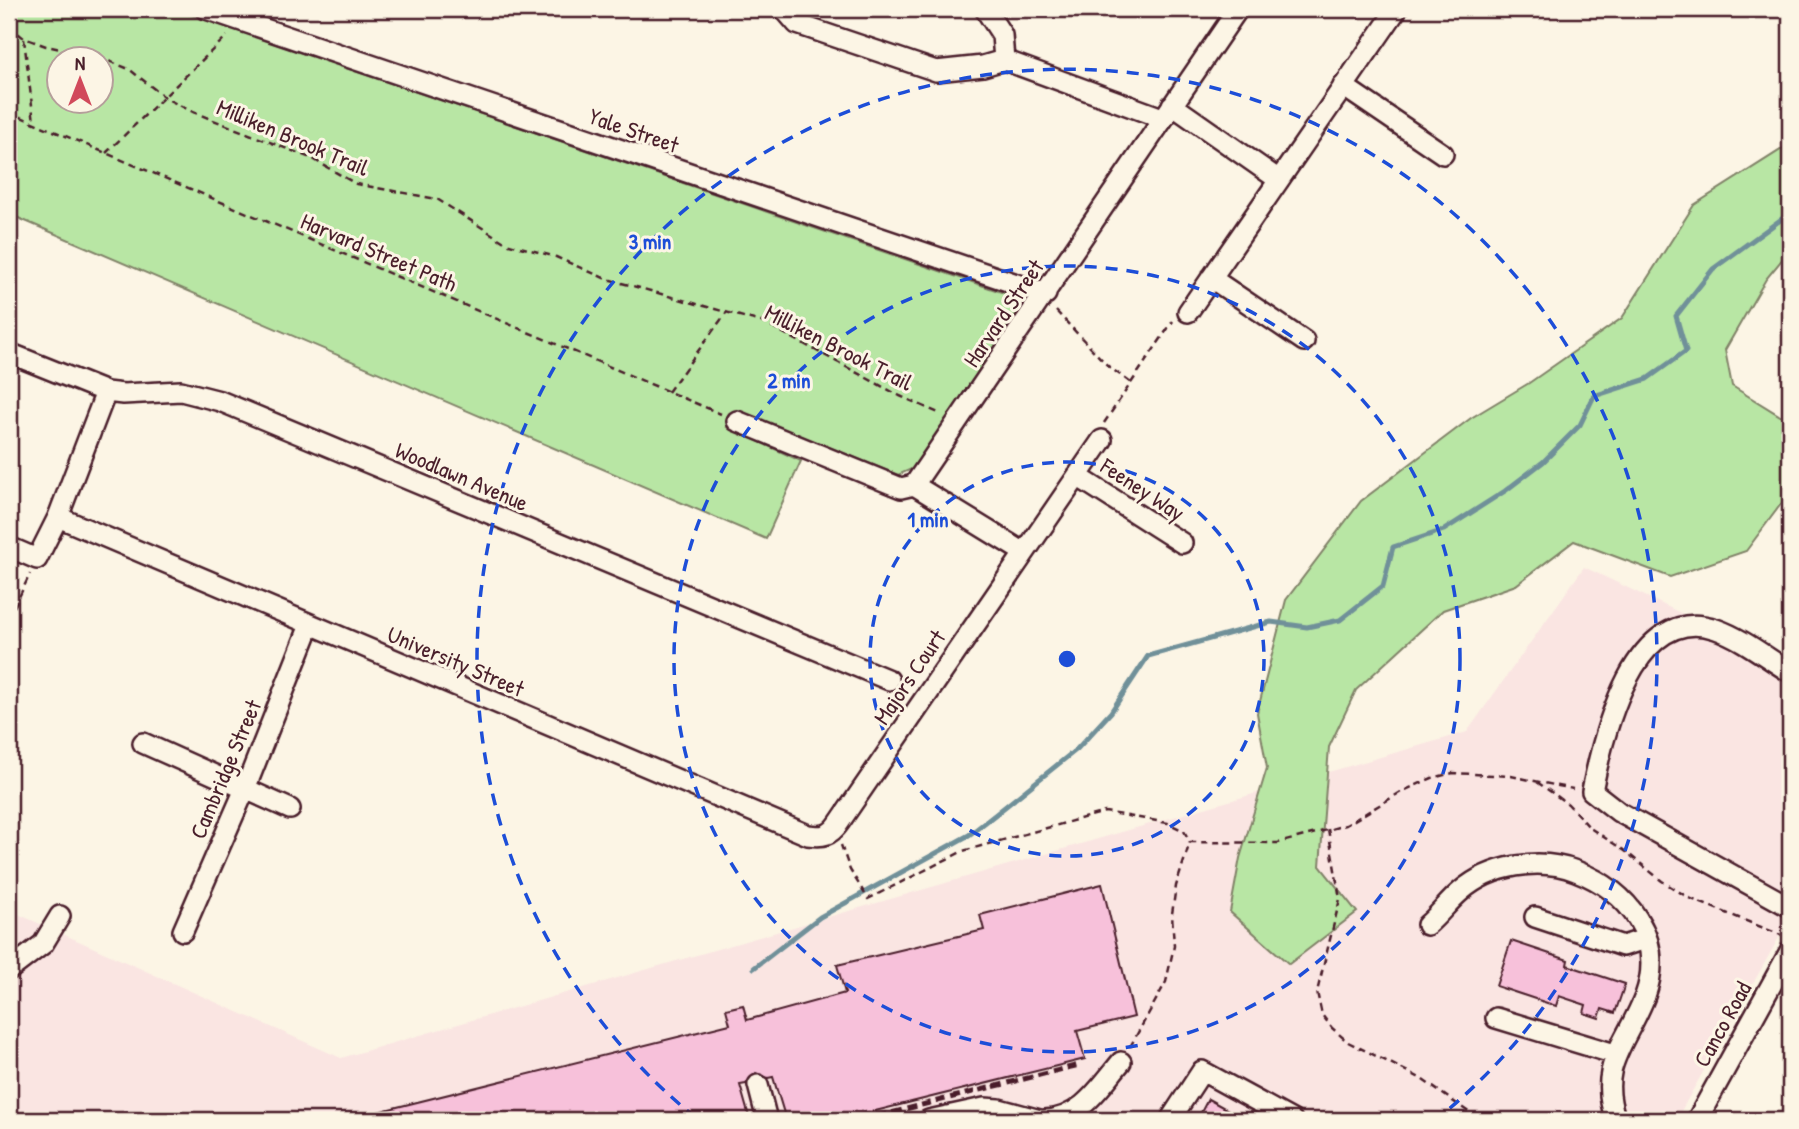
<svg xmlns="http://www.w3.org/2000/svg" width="1799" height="1129" viewBox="0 0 1799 1129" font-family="'Patrick Hand',sans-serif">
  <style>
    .built { fill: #fae5e2 }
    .green { fill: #b8e6a4; stroke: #818268; stroke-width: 2; fill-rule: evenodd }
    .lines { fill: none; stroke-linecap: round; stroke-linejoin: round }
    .stream { stroke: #709099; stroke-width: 5 }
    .building { fill: #f7c1da; stroke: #4a1f2b; stroke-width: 2 }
    .minor-casing { stroke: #4a1f2b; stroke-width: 24 }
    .path { stroke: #4a1f2b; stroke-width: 2.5; stroke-dasharray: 7 5; stroke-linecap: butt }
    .minor { stroke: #fcf5e5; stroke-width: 19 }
    .rail { stroke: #4a1f2b; stroke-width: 5; stroke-dasharray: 10 5; stroke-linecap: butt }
    .ring { fill: none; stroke: #1d4ed8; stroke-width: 3.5; stroke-dasharray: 12 9 }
    .labels { text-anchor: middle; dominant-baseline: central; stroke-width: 6; stroke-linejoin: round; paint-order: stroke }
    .street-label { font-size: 23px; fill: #4a1f2b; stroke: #fcf5e5 }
    .centre { fill: #1d4ed8; stroke: #fcf5e5; stroke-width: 3.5 }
    .ring-label { font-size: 21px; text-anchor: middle; font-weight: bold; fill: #1d4ed8; stroke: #fcf5e5; stroke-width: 6; stroke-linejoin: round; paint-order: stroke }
  </style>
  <rect width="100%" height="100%" fill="#fcf5e5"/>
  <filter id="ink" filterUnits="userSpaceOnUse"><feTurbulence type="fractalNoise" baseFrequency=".0143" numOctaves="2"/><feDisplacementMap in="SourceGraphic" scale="14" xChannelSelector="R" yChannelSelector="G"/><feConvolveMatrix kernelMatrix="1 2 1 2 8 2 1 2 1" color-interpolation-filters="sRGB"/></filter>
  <g filter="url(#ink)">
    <path class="built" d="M 1584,567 L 1790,665 L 1790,918 L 1676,1120 L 9,1120 L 9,910 L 341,1058 L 1467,732 Z"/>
    <path class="green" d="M 9,9 L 174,9 L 1016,297 L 1020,299 L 1020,308 L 914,468 L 898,475 L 737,410 L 727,427 L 801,461 L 766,539 L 9,214 ZM 60,60 L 102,60 L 102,102 L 60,102 Z
      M 1790,144 L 1790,250 L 1766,279 L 1725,350 L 1732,386 L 1790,422 L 1790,492 L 1746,551 L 1670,577 L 1574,541 L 1516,585 L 1443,610 L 1356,690 L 1329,747 L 1320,866 L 1357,912 L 1289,964 L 1230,912 L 1240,858 L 1267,768 L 1257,713 L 1286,600 L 1361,501 L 1471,418 L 1529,383 L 1622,318 L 1694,205 Z"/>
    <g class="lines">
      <path class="stream" d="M 754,968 L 820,917 L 969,835 L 996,814 L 1077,749 L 1111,712 L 1148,656 L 1271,622 L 1307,627 L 1340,620 L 1383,586 L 1393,547 L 1444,530 L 1505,491 L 1543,462 L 1580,425 L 1594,396 L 1647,379 L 1686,351 L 1676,316 L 1713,269 L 1790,213"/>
    </g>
    <path class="building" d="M 1102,884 L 1134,1017 L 1077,1031 L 1085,1059 L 839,1120 L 786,1120 L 773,1077 L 768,1078 L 756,1073 L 746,1084 L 740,1085 L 750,1120 L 366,1120 L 365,1115 L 730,1024 L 726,1009 L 743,1005 L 747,1020 L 845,993 L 837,965 L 984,930 L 980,915 Z
      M 1511,941 L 1568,960 L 1567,965 L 1625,984 L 1615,1013 L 1602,1009 L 1599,1018 L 1584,1013 L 1586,1005 L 1559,996 L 1556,1006 L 1496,986 Z
      M 1208,1099 L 1246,1120 L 1197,1120 Z"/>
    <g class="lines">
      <defs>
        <path id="minor" d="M 206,9 L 1046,294
          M 784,9 L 797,24 L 936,71 L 983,66 L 1004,60 L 1162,118
          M 985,9 L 1002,35 L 1004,60
          M 1343,86 L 1443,154
          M 1172,105 L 1279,180
          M 1211,278 L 1304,341
          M 1188,312 L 1397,9
          M 9,353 L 106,392 L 123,394 L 181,391 L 220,401 L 889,680
          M 737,421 L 901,488 L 914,485 L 1238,9
          M 1077,476 L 1182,543
          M 914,485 L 1023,552
          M 58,517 L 808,835 C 823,837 830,836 839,823 L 1102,440
          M 9,547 L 37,559 L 58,517 L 106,392
          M 1790,672 C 1767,658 1742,638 1716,629 C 1634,601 1603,735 1592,791 L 1619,812 L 1790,907
          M 143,743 L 290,809
          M 1535,917 L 1623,946 L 1645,939
          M 1427,925 C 1439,915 1449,901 1461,891 C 1491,865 1539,857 1576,871 C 1628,891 1666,938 1645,996 C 1627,1043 1596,1066 1616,1120
          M 183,931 L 245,789 L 310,625
          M 9,970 L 43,944 L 60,916
          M 1496,1018 L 1615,1054
          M 758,1085 L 767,1120
          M 929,1120 L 984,1108 L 999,1109 L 1040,1120
          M 1044,1120 C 1080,1120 1100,1087 1121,1062
          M 1170,1120 L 1202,1071 L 1292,1120
          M 1697,1120 L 1790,951"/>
      </defs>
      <use href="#minor" class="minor-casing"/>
      <path class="path" d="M 9,26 L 24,38 L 46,46 L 96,56 L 129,69 L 167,99 L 193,112 L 313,159 L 356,184 L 437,199 L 506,243 L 556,257 L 604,278 L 765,323 L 900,396 L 941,414
        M 24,39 L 34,122
        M 9,112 L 721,414
        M 106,153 L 227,36
        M 1056,311 L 1108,366 L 1131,383
        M 668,392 L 726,313
        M 1104,423 L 1173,321
        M 9,618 L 30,574
        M 1537,782 L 1568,804 L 1590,828 L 1625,851 L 1662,881 L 1689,898 L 1781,935
        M 1328,829 L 1340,899 L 1317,992 L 1322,1015 L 1332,1028 L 1348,1042 L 1420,1078 L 1480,1120
        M 841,845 L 850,870 L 868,899 L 963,851 L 1105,812 L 1168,823 L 1184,831 L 1190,842 L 1278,843 L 1346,825 L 1401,792 L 1432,778 L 1453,773 L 1511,776 L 1573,789
        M 1130,1047 L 1166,982 L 1174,946 L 1172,914 L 1176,886 L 1190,842"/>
      <use href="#minor" class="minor"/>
      <path class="rail" d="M 863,1120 L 1079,1065"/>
    </g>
  </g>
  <g class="ring">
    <circle cx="1067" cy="659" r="197"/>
    <circle cx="1067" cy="659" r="393"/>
    <path d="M696 1118A590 590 0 1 1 1438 1118"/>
  </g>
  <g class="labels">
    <g class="street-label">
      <text transform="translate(634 130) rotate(19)">Yale Street</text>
      <text transform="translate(293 137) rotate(23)">Milliken Brook Trail</text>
      <text transform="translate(379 252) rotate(23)">Harvard Street Path</text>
      <text transform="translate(1003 313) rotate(-56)">Harvard Street</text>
      <text transform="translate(839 347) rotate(27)">Milliken Brook Trail</text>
      <text transform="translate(462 476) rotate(23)">Woodlawn Avenue</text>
      <text transform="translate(1143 489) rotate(33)">Feeney Way</text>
      <text transform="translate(456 661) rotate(23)">University Street</text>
      <text transform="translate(909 677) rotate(-56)">Majors Court</text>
      <text transform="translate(225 769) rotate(-67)">Cambridge Street</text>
      <text transform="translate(1722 1024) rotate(-61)">Canco Road</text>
    </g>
  </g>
  <circle cx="1067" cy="659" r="10" class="centre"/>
  <g class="ring-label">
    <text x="650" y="249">3 min</text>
    <text x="789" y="388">2 min</text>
    <text x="928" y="527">1 min</text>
  </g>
  <rect width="1799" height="1129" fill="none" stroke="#fcf5e5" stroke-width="35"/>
  <rect x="18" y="18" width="1764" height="1094" fill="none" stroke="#4a1f2b" stroke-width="2.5" filter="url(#ink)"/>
  <g transform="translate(80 80)"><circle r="33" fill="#fcf5e5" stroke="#b59f9b" stroke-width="2"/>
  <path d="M0-5L12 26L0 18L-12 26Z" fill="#d1495b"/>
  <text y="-10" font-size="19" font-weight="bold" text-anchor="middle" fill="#4a1f2b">N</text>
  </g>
</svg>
